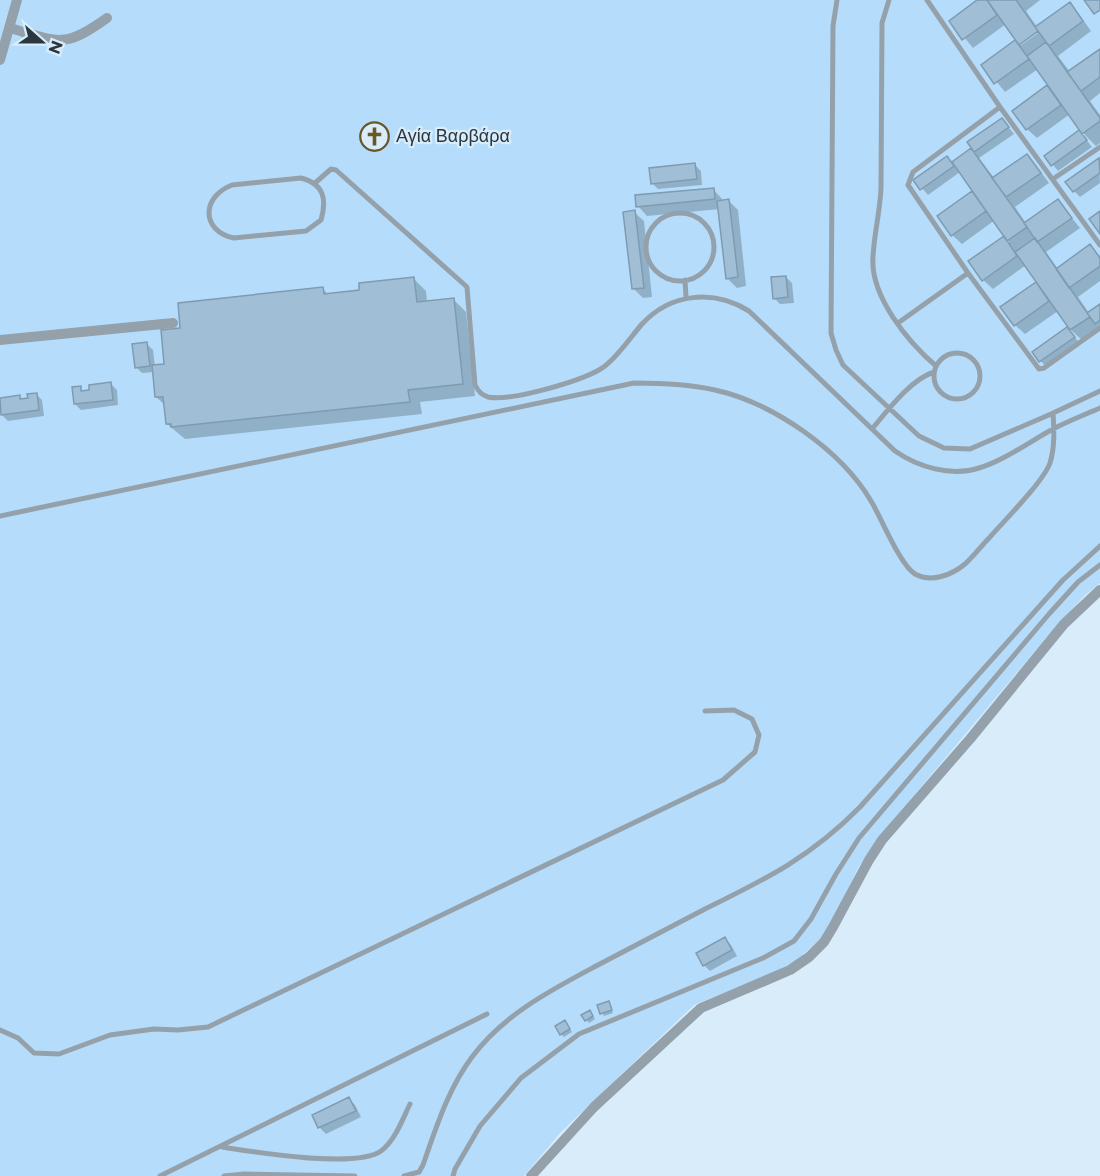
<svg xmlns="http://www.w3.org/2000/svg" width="1100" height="1176" viewBox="0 0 1100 1176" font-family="Montserrat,sans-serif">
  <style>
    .green { fill: #b5ddfb }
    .shadow { fill: #0003 }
    .building { fill: #a0bed5; stroke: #7e9bb1; stroke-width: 1.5 }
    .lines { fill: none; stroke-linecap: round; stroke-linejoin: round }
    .lane { stroke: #94a1ab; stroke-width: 5 }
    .street { stroke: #94a1ab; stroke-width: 10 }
    .labels { text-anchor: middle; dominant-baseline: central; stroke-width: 4.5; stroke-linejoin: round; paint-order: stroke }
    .poi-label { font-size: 18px; fill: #2a3640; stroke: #d9ecfa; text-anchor: start }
  </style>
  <rect width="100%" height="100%" fill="#d9ecfa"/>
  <path class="green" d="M 0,0 L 1100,0 L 1100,583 L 1084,596 L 1046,638 L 884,831 L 858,868 L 839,908 L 821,938 L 797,960 L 776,972 L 694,1005 L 560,1133 L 524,1176 L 0,1176 Z"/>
  <path class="shadow" d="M 980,0 L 1040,0 L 1026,11 L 1037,27 L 1070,4 L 1079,14 L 1091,31 L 1058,56 L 1070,72 L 1100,50 L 1100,93 L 1090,101 L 1100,115 L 1100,143 L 1096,146 L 1085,135 L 1070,114 L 1037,138 L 1027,129 L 1053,91 L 1038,69 L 1005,92 L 983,65 L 1020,47 L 1019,43 L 1021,45 L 1045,28 L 1043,25 L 1019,43 L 1006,24 L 973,48 L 951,21 Z
    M 1002,119 L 1014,134 L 979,158 L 995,179 L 1027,156 L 1036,165 L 1049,183 L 1015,207 L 1026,223 L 1058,201 L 1080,228 L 1046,252 L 1058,269 L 1090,246 L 1100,256 L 1100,281 L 1078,297 L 1089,313 L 1100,306 L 1100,331 L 1084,342 L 1072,331 L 1058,311 L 1025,334 L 1015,325 L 1041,287 L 1026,265 L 993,289 L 983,280 L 1009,242 L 995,220 L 962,244 L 952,235 L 978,197 L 960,172 L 928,195 L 915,180 L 947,158 L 953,163 L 974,149 Z
    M 1084,137 L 1092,147 L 1058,171 L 1046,156 Z
    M 1099,160 L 1100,183 L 1080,197 L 1074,191 Z
    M 695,165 L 701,171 L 702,185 L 658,189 L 652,183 Z
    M 713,189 L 722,199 L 723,202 L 729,201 L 738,210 L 746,286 L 737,288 L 727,278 L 720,209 L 647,216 L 638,206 Z
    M 634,212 L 644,221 L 652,297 L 643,298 L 633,288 Z
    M 786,277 L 792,283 L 794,303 L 780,304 L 774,298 Z
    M 413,278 L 426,291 L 427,302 L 453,299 L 466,312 L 475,396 L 420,402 L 422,414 L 185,439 L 167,424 L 166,406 L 156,397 L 154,372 L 142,373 L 136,367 L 147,344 L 153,350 L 155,367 L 166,365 L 182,329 L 323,289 L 329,295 L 361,292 Z
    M 1072,333 L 1080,344 L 1046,367 L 1034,353 Z
    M 111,384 L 117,390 L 118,405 L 81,410 L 75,404 L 80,388 L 84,392 Z
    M 36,394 L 42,400 L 44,416 L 8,421 L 2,415 L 19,397 L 23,400 Z
    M 725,939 L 731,945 L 737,956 L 710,971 L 704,965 Z
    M 608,1003 L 613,1013 L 604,1016 L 599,1006 Z
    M 592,1014 L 595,1019 L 589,1023 L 583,1015 Z
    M 565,1022 L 572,1032 L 564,1037 L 561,1034 Z
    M 349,1099 L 355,1105 L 361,1117 L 326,1134 L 320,1128 L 314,1115 Z"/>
  <path class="building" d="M 977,0 L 987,0 L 997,15 L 962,40 L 949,21 Z
    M 987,0 L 1016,0 L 1038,31 L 1019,45 Z
    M 1084,0 L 1100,0 L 1100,10 L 1094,14 Z
    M 1070,2 L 1083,21 L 1049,46 L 1035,27 Z
    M 1015,40 L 1029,59 L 994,84 L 981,65 Z
    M 1046,42 L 1100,118 L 1100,121 L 1082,134 L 1027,56 Z
    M 1100,49 L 1100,77 L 1081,91 L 1067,72 Z
    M 1047,85 L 1061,105 L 1026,130 L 1012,111 Z
    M 1002,118 L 1009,127 L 974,152 L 967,142 Z
    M 1079,130 L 1087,140 L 1051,166 L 1044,156 Z
    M 971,148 L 1027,227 L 1007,241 L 952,162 Z
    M 1027,154 L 1041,173 L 1006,197 L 992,178 Z
    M 947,156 L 954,166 L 920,190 L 913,180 Z
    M 1099,158 L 1100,173 L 1073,192 L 1065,182 Z
    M 695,163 L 697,179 L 651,184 L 649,168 Z
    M 714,188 L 715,199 L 636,207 L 635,195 Z
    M 972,191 L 986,211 L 951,236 L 937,216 Z
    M 729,199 L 738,277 L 726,279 L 717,201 Z
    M 1058,199 L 1072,218 L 1037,242 L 1024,223 Z
    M 635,210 L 644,288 L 632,289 L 623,212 Z
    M 1100,211 L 1100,234 L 1089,219 Z
    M 1004,236 L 1017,256 L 982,281 L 968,261 Z
    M 1035,238 L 1090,317 L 1070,330 L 1015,252 Z
    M 1090,244 L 1100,258 L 1100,266 L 1069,288 L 1056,269 Z
    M 786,276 L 788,297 L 773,299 L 771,277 Z
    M 414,277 L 417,302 L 454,298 L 463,384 L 408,390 L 410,402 L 171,427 L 171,424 L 166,424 L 163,397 L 155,397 L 152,365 L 164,364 L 161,330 L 180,328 L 178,303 L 323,287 L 324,294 L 359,290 L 359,283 Z
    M 1036,282 L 1049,301 L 1014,326 L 1000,307 Z
    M 1100,304 L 1100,320 L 1095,324 L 1087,313 Z
    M 1067,327 L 1075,337 L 1039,362 L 1032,352 Z
    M 147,342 L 150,366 L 135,368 L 132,344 Z
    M 111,382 L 113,400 L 74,404 L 72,387 L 81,386 L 81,391 L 89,390 L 89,385 Z
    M 37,393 L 39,410 L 1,415 L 0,398 L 20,395 L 20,399 L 28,398 L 27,394 Z
    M 725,937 L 732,950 L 703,966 L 696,953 Z
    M 609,1001 L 612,1010 L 600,1014 L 597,1005 Z
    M 590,1010 L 593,1016 L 585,1021 L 581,1015 Z
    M 565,1020 L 570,1029 L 560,1035 L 555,1026 Z
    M 349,1097 L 356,1111 L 318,1128 L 312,1115 Z"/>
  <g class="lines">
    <path class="lane" d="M 837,0 L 833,26 L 831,333 L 836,350 L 843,365 L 919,436 L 944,448 L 970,449 L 1051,414 L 1100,391
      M 889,0 L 882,23 L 881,188 C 880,212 874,234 873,257 C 870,296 908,342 936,366
      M 927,0 L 1000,107 L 1100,245
      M 1000,107 L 913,172 L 908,185 L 968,273 L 1039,369 L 1044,368 L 1100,328
      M 301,178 C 324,184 327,199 321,220 L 306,231 L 234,238 C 201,231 201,197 232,185 Z
      M 1053,179 L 1100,147
      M 315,183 L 331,169 L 336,170 L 467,287 L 475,385 C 478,391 481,395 488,397 C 510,402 587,380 605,366 C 619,355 630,338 642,324 C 671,293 713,289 749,311 L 895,451 C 918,467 951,477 979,468 C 1005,460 1029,442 1053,429 C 1068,421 1084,415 1100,408
      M646 247a34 34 0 1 1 68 0a34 34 0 1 1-68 0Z
      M 685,280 L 686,297
      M 898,323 L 968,273
      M934 376a23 23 0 1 1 46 0a23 23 0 1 1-46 0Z
      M 872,429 C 887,411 911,379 934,372
      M 0,516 L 634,383 C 662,383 689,384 715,390 C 773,403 841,450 871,501 C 882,519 900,565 915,574 C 931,583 952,575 965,564 C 974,556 982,545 990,537 C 1005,520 1043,482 1050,463 C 1055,447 1054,430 1053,413
      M 0,1030 L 18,1038 L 34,1053 L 59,1054 L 110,1035 L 154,1029 L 178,1030 L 208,1027 L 723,780 L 755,752 L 759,735 L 752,719 L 734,710 L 705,711
      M 222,1147 C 254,1152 356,1169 381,1151 C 395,1141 403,1118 410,1104
      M 160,1176 L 487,1014
      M 224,1176 L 244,1174 L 355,1176
      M 404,1176 L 419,1172 L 423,1165 C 436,1128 448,1089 472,1057 C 503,1015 551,990 596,966 C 632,947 668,928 705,909 C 766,879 811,857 860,807 L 1063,580 L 1100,546
      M 453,1176 L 455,1169 L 480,1126 L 521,1078 L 579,1034 L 763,958 L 794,941 L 811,919 L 836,874 L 859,838 L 1049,614 L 1078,582 L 1100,565"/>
    <path class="street" d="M 10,28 C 58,42 64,49 107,18
      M 0,60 L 17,0
      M 0,340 L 173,323
      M 531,1176 L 594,1107 L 701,1008 L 790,970 L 809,957 L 824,942 L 833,927 L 869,860 L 882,840 L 970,739 L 1064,624 L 1100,590"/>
  </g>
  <defs>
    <symbol id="church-ring" viewBox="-11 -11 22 22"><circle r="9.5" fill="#d9ecfa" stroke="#685826" stroke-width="1.5"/><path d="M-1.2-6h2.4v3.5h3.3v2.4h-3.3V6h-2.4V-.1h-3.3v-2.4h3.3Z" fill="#685826"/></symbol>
  </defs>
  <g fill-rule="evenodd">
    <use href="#church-ring" x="358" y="120" width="33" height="33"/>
  </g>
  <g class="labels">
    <g class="poi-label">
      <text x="396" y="136">Αγία Βαρβάρα</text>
    </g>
  </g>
  <g transform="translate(42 42) rotate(111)" stroke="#d9ecfa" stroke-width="4.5" paint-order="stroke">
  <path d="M0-4.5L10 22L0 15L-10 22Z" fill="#2a3640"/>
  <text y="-9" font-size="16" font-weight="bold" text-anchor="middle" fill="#2a3640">N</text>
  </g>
</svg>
